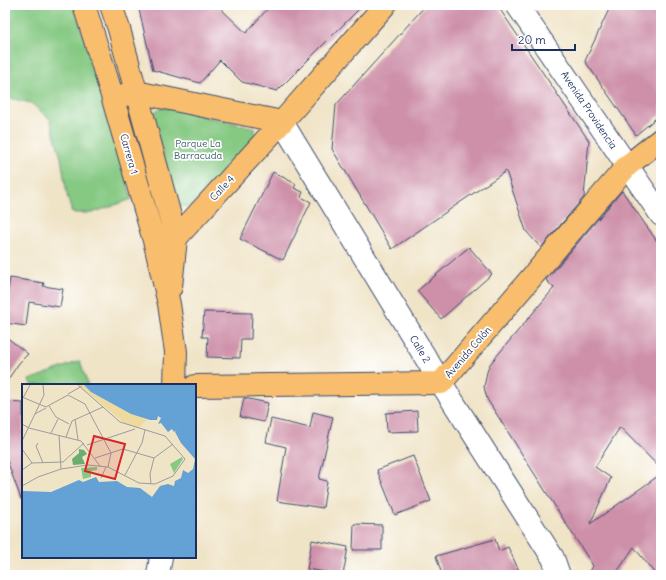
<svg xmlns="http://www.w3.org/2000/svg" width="666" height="580" viewBox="0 0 666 580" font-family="Delius,sans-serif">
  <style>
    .green { fill: #86c983; stroke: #507c70 }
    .building { fill: #ce90a9 }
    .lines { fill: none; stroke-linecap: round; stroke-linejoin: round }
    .minor-casing { stroke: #3b4a6e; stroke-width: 24 }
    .major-casing { stroke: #3b4a6e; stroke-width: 24 }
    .highway-casing { stroke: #3b4a6e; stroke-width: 24 }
    .minor { stroke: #fff; stroke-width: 22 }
    .major { stroke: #f9be6d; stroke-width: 22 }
    .highway { stroke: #f9be6d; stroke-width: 22 }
    .labels { text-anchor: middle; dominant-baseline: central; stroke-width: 3.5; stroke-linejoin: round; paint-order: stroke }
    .street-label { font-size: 10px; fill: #1b2f5e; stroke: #fff }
    .park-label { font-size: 10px; fill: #3b5d69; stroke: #fff }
    .inset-river { fill: none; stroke: #64a1d5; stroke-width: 2 }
    .inset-road { fill: none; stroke: #9b9c9d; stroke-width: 1 }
    .view { fill: #d62828; fill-opacity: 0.15; stroke: #d62828; stroke-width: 2 }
    .inset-edge { fill: none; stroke: #1b2f5e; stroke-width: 2 }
  </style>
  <rect width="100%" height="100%" fill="#fff"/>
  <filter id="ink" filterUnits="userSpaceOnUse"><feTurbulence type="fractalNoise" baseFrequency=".025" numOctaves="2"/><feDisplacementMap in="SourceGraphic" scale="8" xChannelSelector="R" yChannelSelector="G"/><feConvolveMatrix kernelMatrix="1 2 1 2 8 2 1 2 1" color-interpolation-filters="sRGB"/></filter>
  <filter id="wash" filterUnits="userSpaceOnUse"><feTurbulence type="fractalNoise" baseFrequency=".012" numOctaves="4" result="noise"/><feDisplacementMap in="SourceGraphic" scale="16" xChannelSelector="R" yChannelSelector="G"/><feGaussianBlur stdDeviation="0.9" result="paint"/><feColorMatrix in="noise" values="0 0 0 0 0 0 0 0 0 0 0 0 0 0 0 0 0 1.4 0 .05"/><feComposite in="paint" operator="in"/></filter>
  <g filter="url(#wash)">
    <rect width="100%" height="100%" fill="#f0e4c7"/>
    <path class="green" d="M 5,5 L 74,5 L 132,199 L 92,213 L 72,213 L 67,195 L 61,158 L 50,119 L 31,103 L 5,97 Z
      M 160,108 L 170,108 L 255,128 L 255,135 L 249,145 L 193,205 L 188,207 L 180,206 L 175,200 L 152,116 L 156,111 Z
      M 80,361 L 88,385 L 31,385 L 29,380 Z"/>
    <g id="blocks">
      <path class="building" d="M 138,5 L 217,5 L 246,33 L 271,5 L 363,5 L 277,91 L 242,82 L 220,60 L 200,83 L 153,70 Z
        M 426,5 L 497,5 L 589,141 L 584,197 L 541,248 L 526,231 L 506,171 L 392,249 L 332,149 L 336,105 Z
        M 611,5 L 661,5 L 661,114 L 636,135 L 585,61 Z
        M 273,172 L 296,184 L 294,188 L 303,192 L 301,197 L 311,202 L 283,260 L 240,239 Z
        M 622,191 L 661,247 L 661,469 L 620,427 L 595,467 L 611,478 L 590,524 L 661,474 L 661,575 L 656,575 L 634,547 L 615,575 L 588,575 L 593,566 L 487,399 L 484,387 L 487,372 L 490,364 L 554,288 L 546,280 Z
        M 469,247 L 492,274 L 441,319 L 417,291 Z
        M 10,278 L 44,283 L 43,286 L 63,289 L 60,307 L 29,302 L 26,326 L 5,323 L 5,309 Z
        M 204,312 L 252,313 L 251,339 L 241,339 L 240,358 L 207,357 L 208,337 L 202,337 Z
        M 5,336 L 28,354 L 19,363 L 5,384 Z
        M 244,398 L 268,403 L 264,422 L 240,417 Z
        M 5,402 L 23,403 L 23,499 L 21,499 L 5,455 Z
        M 417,411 L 418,431 L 387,432 L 386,413 Z
        M 313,412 L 333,417 L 319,479 L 327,481 L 323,508 L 277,501 L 286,447 L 266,442 L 271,419 L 310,428 Z
        M 413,456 L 431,501 L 395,515 L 377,470 Z
        M 354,524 L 382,525 L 382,550 L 353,550 Z
        M 495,539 L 499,551 L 508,547 L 521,575 L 442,575 L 436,556 Z
        M 312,540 L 348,547 L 343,575 L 307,569 Z"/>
    </g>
  </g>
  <g filter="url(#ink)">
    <use href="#blocks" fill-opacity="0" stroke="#3b4a6e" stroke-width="1"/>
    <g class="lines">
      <defs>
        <path id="minor" d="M 517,5 L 661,215
          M 282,122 L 441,383 L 553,558 L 559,575
          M 158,575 L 161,557"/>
        <path id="major" d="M 113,98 L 136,92 L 282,122
          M 159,243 L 176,238 L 282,122 L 385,5"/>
        <path id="highway" d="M 84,5 L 108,82 L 155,244 L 169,304 L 176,352 L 175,385
          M 111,5 L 119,29 L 176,238 L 171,287
          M 195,386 L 441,383 L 627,166 L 661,139"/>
      </defs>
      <use href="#minor" class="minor-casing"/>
      <use href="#major" class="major-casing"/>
      <use href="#highway" class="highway-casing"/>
      <use href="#minor" class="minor"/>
      <use href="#major" class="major"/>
      <use href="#highway" class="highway"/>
    </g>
  </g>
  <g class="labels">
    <g class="street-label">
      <text transform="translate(589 110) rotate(56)">Avenida Providencia</text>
      <text transform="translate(129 154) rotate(74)">Carrera 1</text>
      <text transform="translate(222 188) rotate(-47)">Calle 4</text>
      <text transform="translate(420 349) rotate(59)">Calle 2</text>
      <text transform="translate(468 352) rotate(-49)">Avenida Colón</text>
    </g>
    <g class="park-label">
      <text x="198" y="143">Parque La<tspan x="198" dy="12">Barracuda</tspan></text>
    </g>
  </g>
  <g transform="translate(22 384)">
    <rect width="174" height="174" fill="#f0e4c7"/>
    <path d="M 160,73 L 161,75 L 152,89 L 148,80 ZM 75,83 L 75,86 L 69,87 L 69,93 L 61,95 L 59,84 Z" fill="#86c983"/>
    <path d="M 57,65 L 62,66 L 65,70 L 60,73 L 63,80 L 51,81 L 50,75 L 57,69 Z" fill="#6cad71"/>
    <path d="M 57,1 L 62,1 L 69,8 L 105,28 L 125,36 L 117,44 L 102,39 Z" fill="#eeda9e"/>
    <path d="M 62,1 L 174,1 L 174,173 L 0,173 L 1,107 L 29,108 L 57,96 L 61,98 L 74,93 L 77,98 L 95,97 L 105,103 L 118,104 L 130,113 L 138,102 L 146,100 L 152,102 L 153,97 L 159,94 L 161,86 L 166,89 L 171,85 L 173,75 L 159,59 L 153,48 L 155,46 L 152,48 L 150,45 L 146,48 L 139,39 L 136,40 L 139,34 L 136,32 L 135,36 L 128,36 L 109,30 L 69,8 Z" fill="#64a1d5"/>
    <path class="inset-river" d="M 79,12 L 86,1M 107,105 L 116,128 L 126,133 L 140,133 L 174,123M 92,166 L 104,108M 91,173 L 91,136 L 98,103"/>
    <path class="inset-road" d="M 56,1 L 98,38 L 143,52 L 163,75 L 151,92 L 133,100 L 117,99 L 86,83M 46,10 L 60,2M 0,13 L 24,23 L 46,11 L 63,20 L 89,69 L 86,83 L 66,81 L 39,85 L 16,93 L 0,102M 1,14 L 8,1M 27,22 L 34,33 L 47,40M 13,30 L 24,24M 53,35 L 56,56M 0,40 L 7,44 L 59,57 L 78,82M 29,49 L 36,35M 37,51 L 39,85M 44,53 L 50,37 L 81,23M 0,57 L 22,11 L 21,1M 16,59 L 14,62 L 21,79M 65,61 L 113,45M 0,65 L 10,79M 73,74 L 101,65 L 132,74M 0,86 L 10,79 L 41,78 L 62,59M 103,91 L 120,59 L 123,46M 79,94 L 84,83M 129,100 L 128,90 L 132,74 L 151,60"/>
    <path class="view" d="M 72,52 L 103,60 L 93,95 L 63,87 Z"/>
    <rect width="174" height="174" class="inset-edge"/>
  </g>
  <rect width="666" height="580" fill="none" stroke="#fff" stroke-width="20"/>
  <path d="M512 44v6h63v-6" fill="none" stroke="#1b2f5e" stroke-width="2"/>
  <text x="518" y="44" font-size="12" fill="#1b2f5e" stroke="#ffffff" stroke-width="3" paint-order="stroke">20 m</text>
</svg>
